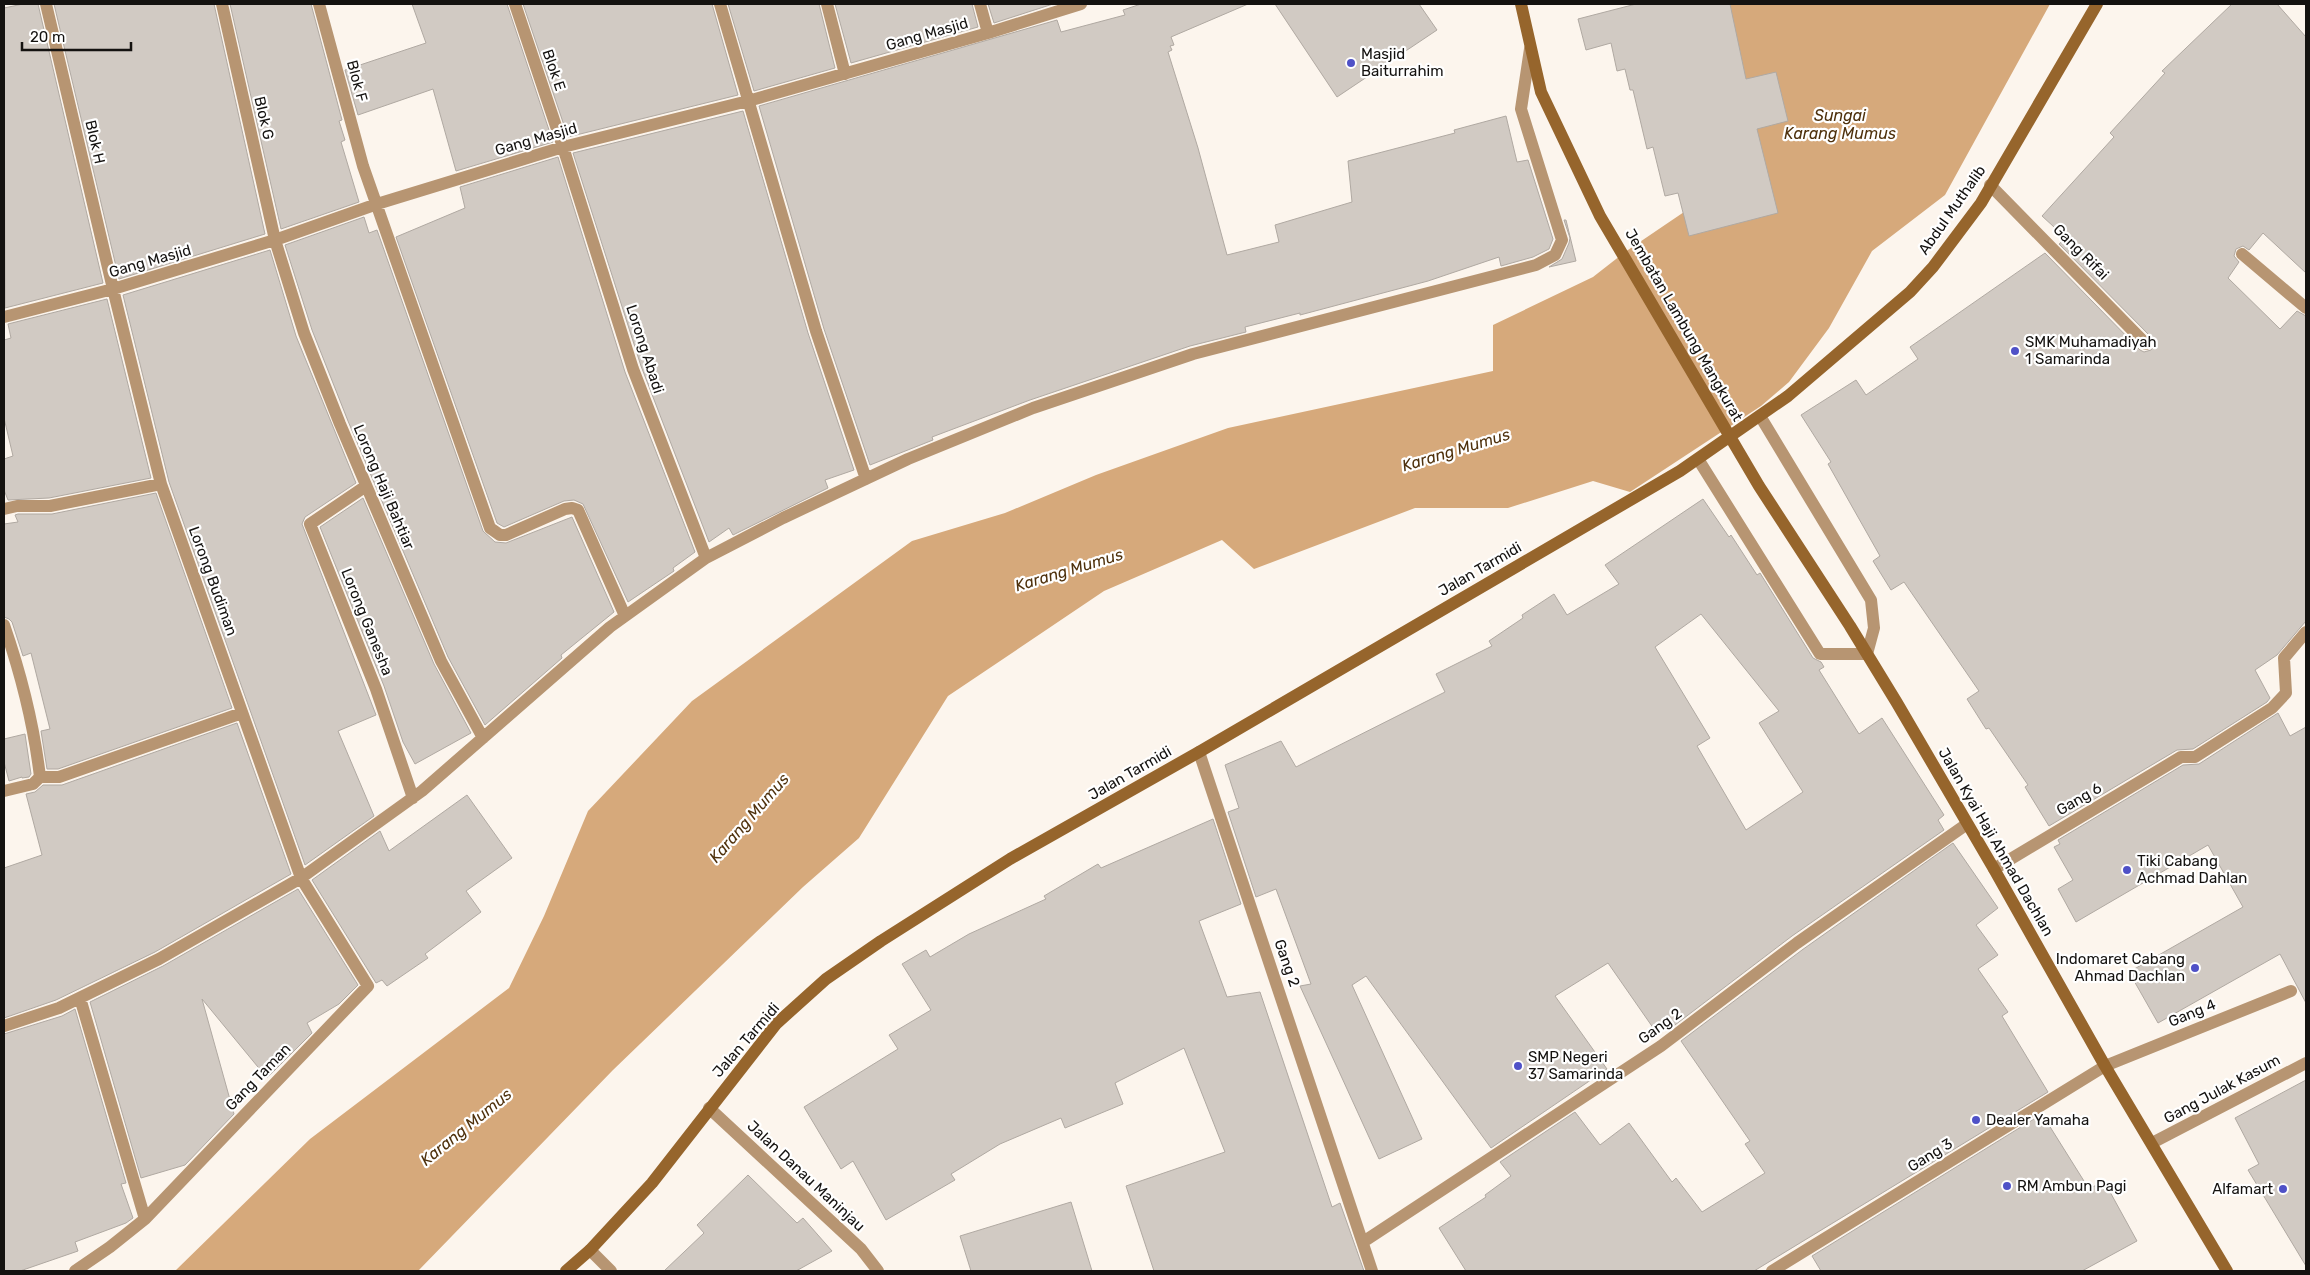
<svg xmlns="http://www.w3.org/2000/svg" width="2310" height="1275" viewBox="0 0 2310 1275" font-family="Rubik,sans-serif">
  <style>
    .water { fill: #d6a97b }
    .building { fill: #d1cac3; stroke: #b0a9a2; fill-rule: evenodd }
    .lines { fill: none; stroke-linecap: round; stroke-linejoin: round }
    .street { stroke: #b79572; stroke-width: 12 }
    .secondary { stroke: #96652c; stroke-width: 12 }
    .poi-dot { fill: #4f51c7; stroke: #fff; stroke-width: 2 }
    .labels { text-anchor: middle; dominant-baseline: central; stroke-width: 4.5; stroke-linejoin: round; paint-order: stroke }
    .street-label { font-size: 15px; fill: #141210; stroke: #fff }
    .poi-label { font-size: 15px; fill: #141210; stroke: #fff; text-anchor: start }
    .water-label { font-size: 16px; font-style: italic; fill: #4f310c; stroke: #fff }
  </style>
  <rect width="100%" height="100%" fill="#fcf5ed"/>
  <path class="water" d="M 1691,4 L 2050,4 L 1945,195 L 1872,251 L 1829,328 L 1789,382 L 1761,406 L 1630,492 L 1593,481 L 1508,508 L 1415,508 L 1254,569 L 1222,540 L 1104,591 L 948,696 L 859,838 L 803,887 L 613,1070 L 418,1271 L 175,1271 L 310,1139 L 509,988 L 544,916 L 588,811 L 692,701 L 912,541 L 1005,513 L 1096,475 L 1228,428 L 1493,371 L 1493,325 L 1593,277 L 1625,252 L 1715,191 Z"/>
  <path class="building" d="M 23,4 L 38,4 L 103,283 L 5,308 L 4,8 Z
    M 54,4 L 214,4 L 265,234 L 119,279 Z
    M 230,4 L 311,4 L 342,120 L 339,121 L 345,140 L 341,142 L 359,202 L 281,229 Z
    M 412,4 L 507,4 L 553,142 L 456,171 L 433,89 L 358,115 L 345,70 L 426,43 Z
    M 523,4 L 712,4 L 738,95 L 568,137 Z
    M 728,4 L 819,4 L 835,68 L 754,91 Z
    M 835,4 L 972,4 L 978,27 L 851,63 Z
    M 988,4 L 1053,4 L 994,23 Z
    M 1141,4 L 1248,4 L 1171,37 L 1174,45 L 1170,46 L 1172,50 L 1168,52 L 1198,148 L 1227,255 L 1279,242 L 1275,225 L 1352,202 L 1348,161 L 1455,133 L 1454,130 L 1506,116 L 1517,162 L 1528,160 L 1553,239 L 1549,249 L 1533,257 L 1501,266 L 1499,257 L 1428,281 L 1300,315 L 1300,313 L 1245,327 L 1246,332 L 1190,346 L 1030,400 L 932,437 L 933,440 L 870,465 L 824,329 L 759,106 L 1057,20 L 1061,32 L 1125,15 L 1123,10 Z
    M 1275,4 L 1419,4 L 1437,30 L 1337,97 Z
    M 1636,4 L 1730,4 L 1746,79 L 1776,72 L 1788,121 L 1757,129 L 1778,213 L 1689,236 L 1678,193 L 1665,196 L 1653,147 L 1647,149 L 1633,90 L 1630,90 L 1625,69 L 1617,71 L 1611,43 L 1586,50 L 1578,19 Z
    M 2232,4 L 2277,4 L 2306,37 L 2306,273 L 2263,233 L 2249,250 L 2243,246 L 2236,249 L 2234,256 L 2239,262 L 2228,278 L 2280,329 L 2297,311 L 2306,316 L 2306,621 L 2277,655 L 2255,670 L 2270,698 L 2267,702 L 2193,749 L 2177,750 L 2049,826 L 2025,787 L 2028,785 L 1989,728 L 1986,729 L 1967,699 L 1979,691 L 1904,582 L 1891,590 L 1873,561 L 1880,556 L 1828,464 L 1831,462 L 1801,415 L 1856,380 L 1866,395 L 1918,359 L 1910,347 L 2045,253 L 2140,350 L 2144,352 L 2151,350 L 2154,346 L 2152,338 L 2059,244 L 2066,238 L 2042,216 L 2114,137 L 2110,133 L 2165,73 L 2162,71 Z
    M 743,111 L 808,333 L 854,470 L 825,480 L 828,488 L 733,535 L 729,528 L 709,542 L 641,366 L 573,153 Z
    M 558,157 L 625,372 L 695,552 L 673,568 L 674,571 L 628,602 L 583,504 L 574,500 L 564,501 L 504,527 L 497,523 L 396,237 L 465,208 L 460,187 Z
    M 364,217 L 369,233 L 377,230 L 483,531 L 495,542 L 506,543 L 572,517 L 614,612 L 561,655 L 562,658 L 485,725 L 448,657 L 348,421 L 312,330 L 285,245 Z
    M 1564,220 L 1566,220 L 1576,261 L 1549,267 L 1562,259 L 1569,243 L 1570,238 Z
    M 270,250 L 296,336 L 356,483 L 305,517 L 302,524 L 376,715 L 338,731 L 374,816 L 305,865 L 169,482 L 123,295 Z
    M 107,299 L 151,478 L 49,498 L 8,500 L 4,490 L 4,459 L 13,456 L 4,418 L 4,340 L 11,338 L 8,324 Z
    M 156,493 L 232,708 L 58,769 L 47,769 L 41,731 L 50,729 L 31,653 L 23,656 L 12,622 L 9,619 L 4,617 L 4,524 L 18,522 L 15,515 L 18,514 L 52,514 Z
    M 363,498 L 434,664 L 471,733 L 415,764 L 403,742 L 384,686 L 320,527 Z
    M 1703,499 L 1729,537 L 1731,535 L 1757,575 L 1760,573 L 1813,658 L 1821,662 L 1824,667 L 1819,670 L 1859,734 L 1882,718 L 1944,815 L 1938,820 L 1944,830 L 1792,936 L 1671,1028 L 1668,1024 L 1656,1032 L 1608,963 L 1555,996 L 1607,1069 L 1491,1148 L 1366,976 L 1352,985 L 1422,1139 L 1379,1159 L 1300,986 L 1311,984 L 1276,889 L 1256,897 L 1228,812 L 1239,808 L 1225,765 L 1281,741 L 1296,767 L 1445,692 L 1436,674 L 1492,646 L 1489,641 L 1523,618 L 1522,615 L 1554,594 L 1567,615 L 1619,584 L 1605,565 ZM 1701,614 L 1779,711 L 1759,723 L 1803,792 L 1746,830 L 1697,746 L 1710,738 L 1655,647 Z
    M 2278,713 L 2290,736 L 2306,727 L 2306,1003 L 2280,954 L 2158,1023 L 2129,972 L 2243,907 L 2208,845 L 2076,922 L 2058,889 L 2073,880 L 2054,847 L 2060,844 L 2058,840 L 2183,765 L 2199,764 Z
    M 237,723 L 291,874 L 155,952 L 56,1000 L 4,1018 L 4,868 L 42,855 L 26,794 L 35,792 L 43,785 L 62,785 Z
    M 25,734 L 31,774 L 29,777 L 22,778 L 22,777 L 9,781 L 4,762 L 4,739 Z
    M 467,795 L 512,858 L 466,891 L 481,912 L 425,954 L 428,958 L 387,986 L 382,980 L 376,983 L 312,880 L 380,831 L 389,851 Z
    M 1213,819 L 1241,904 L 1199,921 L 1227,997 L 1260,992 L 1332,1207 L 1340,1203 L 1364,1271 L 1154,1271 L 1126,1186 L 1225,1152 L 1184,1048 L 1115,1083 L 1123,1104 L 1065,1128 L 1061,1118 L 1000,1144 L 951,1174 L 955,1180 L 886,1220 L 853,1161 L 841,1169 L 804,1107 L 898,1049 L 889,1035 L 931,1010 L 902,964 L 926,950 L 930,957 L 969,934 L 1046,899 L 1044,896 L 1098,864 L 1101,868 Z
    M 1953,843 L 1998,908 L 1976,925 L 1998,955 L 1978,969 L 2008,1012 L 2002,1016 L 2048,1092 L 1754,1271 L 1466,1271 L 1439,1228 L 1486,1197 L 1485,1195 L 1511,1176 L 1500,1162 L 1575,1112 L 1600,1145 L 1629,1123 L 1672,1182 L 1676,1178 L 1702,1212 L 1765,1173 L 1745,1144 L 1750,1141 L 1681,1041 L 1802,950 Z
    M 298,889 L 358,985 L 339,1004 L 307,1023 L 312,1033 L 267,1078 L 202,999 L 234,1114 L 185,1165 L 141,1178 L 90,1002 L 163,966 Z
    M 75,1009 L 126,1183 L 121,1184 L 133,1218 L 126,1223 L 75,1242 L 78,1251 L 20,1271 L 4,1271 L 4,1034 L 62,1016 Z
    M 2306,1080 L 2306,1266 L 2248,1170 L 2259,1164 L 2235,1118 Z
    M 2042,1114 L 2089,1189 L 2104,1181 L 2137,1241 L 2082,1271 L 1821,1271 L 1812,1256 Z
    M 748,1175 L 797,1223 L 803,1218 L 832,1251 L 796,1271 L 664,1271 L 704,1233 L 697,1225 Z
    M 1071,1202 L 1092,1271 L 971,1271 L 960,1236 Z"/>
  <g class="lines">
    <path class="street" d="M 46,4 L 113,289 L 161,484 L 301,878 L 368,986 L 145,1219 L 110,1247 L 75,1271
      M 222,4 L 275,240 L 304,333 L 340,424 L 441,661 L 483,738
      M 319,4 L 363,166 L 490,528 L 500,535 L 506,535 L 565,509 L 572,508 L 578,510 L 625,616
      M 515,4 L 563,147 L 633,369 L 706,558
      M 720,4 L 816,331 L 866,479
      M 827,4 L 845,74
      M 980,4 L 988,33
      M 1990,185 L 2146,344
      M 2242,254 L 2306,308
      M 4,317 L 113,289 L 275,240 L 377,204 L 563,147 L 748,101 L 988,33 L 1081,4
      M 1698,459 L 1820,654 L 1867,654 L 1874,628 L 1871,600 L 1760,416
      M 366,486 L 310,524 L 376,689 L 413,798
      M 4,509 L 17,506 L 50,506 L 161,484
      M 4,625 C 21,674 34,726 40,777 L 33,784 L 4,791
      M 1199,752 L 1372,1271
      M 40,777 L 59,777 L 242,713
      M 1994,869 L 2181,757 L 2195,757 L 2272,708 L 2286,693 L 2284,658 L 2306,632
      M 80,998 L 145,1219
      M 4,1026 L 59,1008 L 159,959 L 301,878 L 422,791 L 610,627 L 706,558 L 783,518 L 908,459 L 1033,408 L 1193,354 L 1536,265 L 1555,255 L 1562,240 L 1521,109 L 1530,49
      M 709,1108 L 861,1249 L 878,1271
      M 2152,1143 L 2306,1063
      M 1363,1242 L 1661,1046 L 1797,943 L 1967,824
      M 590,1250 L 611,1271
      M 1772,1271 L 2105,1066 L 2291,991"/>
    <path class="secondary" d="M 1521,4 L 1541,92 L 1600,216 L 1759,486 L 1850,626 L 1897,703 L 1994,869 L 2105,1066 L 2227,1271
      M 566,1271 L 590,1250 L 652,1183 L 776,1024 L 826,979 L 881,941 L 1010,859 L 1199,752 L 1680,471 L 1788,396 L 1910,292 L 1933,267 L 1981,203 L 2097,4"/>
  </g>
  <g class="poi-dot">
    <circle cx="1351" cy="63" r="5"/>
    <circle cx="2015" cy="351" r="5"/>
    <circle cx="2127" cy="870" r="5"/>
    <circle cx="2195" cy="968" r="5"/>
    <circle cx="1518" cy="1066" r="5"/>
    <circle cx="1976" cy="1120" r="5"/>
    <circle cx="2007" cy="1186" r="5"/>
    <circle cx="2283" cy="1189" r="5"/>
  </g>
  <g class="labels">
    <g class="street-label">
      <text transform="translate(927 34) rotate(-16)">Gang Masjid</text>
      <text transform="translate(554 70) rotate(71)">Blok E</text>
      <text transform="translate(357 81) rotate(75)">Blok F</text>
      <text transform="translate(264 118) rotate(77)">Blok G</text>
      <text transform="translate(536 139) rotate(-16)">Gang Masjid</text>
      <text transform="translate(95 142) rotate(77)">Blok H</text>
      <text transform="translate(1952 210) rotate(-55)">Abdul Muthalib</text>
      <text transform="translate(2081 252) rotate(45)">Gang Rifai</text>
      <text transform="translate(150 261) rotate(-16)">Gang Masjid</text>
      <text transform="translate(1684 325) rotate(60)">Jembatan Lambung Mangkurat</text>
      <text transform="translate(645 349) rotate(72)">Lorong Abadi</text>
      <text transform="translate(384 487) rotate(67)">Lorong Haji Bahtiar</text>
      <text transform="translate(1480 569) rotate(-30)">Jalan Tarmidi</text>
      <text transform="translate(213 581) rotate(70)">Lorong Budiman</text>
      <text transform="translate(367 622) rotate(68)">Lorong Ganesha</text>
      <text transform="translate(1130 773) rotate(-30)">Jalan Tarmidi</text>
      <text transform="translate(2079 799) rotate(-30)">Gang 6</text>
      <text transform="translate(1996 842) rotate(60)">Jalan Kyai Haji Ahmad Dachlan</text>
      <text transform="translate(1287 963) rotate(71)">Gang 2</text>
      <text transform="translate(2192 1013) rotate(-22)">Gang 4</text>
      <text transform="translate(1660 1026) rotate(-36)">Gang 2</text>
      <text transform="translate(746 1040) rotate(-49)">Jalan Tarmidi</text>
      <text transform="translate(258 1077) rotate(-46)">Gang Taman</text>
      <text transform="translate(2222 1089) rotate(-28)">Gang Julak Kasum</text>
      <text transform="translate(1930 1155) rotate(-32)">Gang 3</text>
      <text transform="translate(806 1176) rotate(43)">Jalan Danau Maninjau</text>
    </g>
    <g class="poi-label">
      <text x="1361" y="54">Masjid<tspan x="1361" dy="17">Baiturrahim</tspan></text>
      <text x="2025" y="342">SMK Muhamadiyah<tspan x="2025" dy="17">1 Samarinda</tspan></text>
      <text x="2137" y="861">Tiki Cabang<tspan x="2137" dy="17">Achmad Dahlan</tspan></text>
      <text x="2185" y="959" text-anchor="end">Indomaret Cabang<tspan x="2185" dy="17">Ahmad Dachlan</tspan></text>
      <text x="1528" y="1057">SMP Negeri<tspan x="1528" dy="17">37 Samarinda</tspan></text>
      <text x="1986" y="1120">Dealer Yamaha</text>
      <text x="2017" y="1186">RM Ambun Pagi</text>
      <text x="2273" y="1189" text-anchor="end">Alfamart</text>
    </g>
    <g class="water-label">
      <text x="1840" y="115">Sungai<tspan x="1840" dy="18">Karang Mumus</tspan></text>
      <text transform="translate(1456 450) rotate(-17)">Karang Mumus</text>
      <text transform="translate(1069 570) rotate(-17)">Karang Mumus</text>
      <text transform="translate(749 818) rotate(-49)">Karang Mumus</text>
      <text transform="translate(466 1127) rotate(-39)">Karang Mumus</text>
    </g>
  </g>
  <rect width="2310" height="1275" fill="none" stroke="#141210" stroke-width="10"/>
  <path d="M22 42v8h109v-8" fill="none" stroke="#141210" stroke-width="2.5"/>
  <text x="30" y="42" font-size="15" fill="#141210" stroke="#ffffff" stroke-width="4" paint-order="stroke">20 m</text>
</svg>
